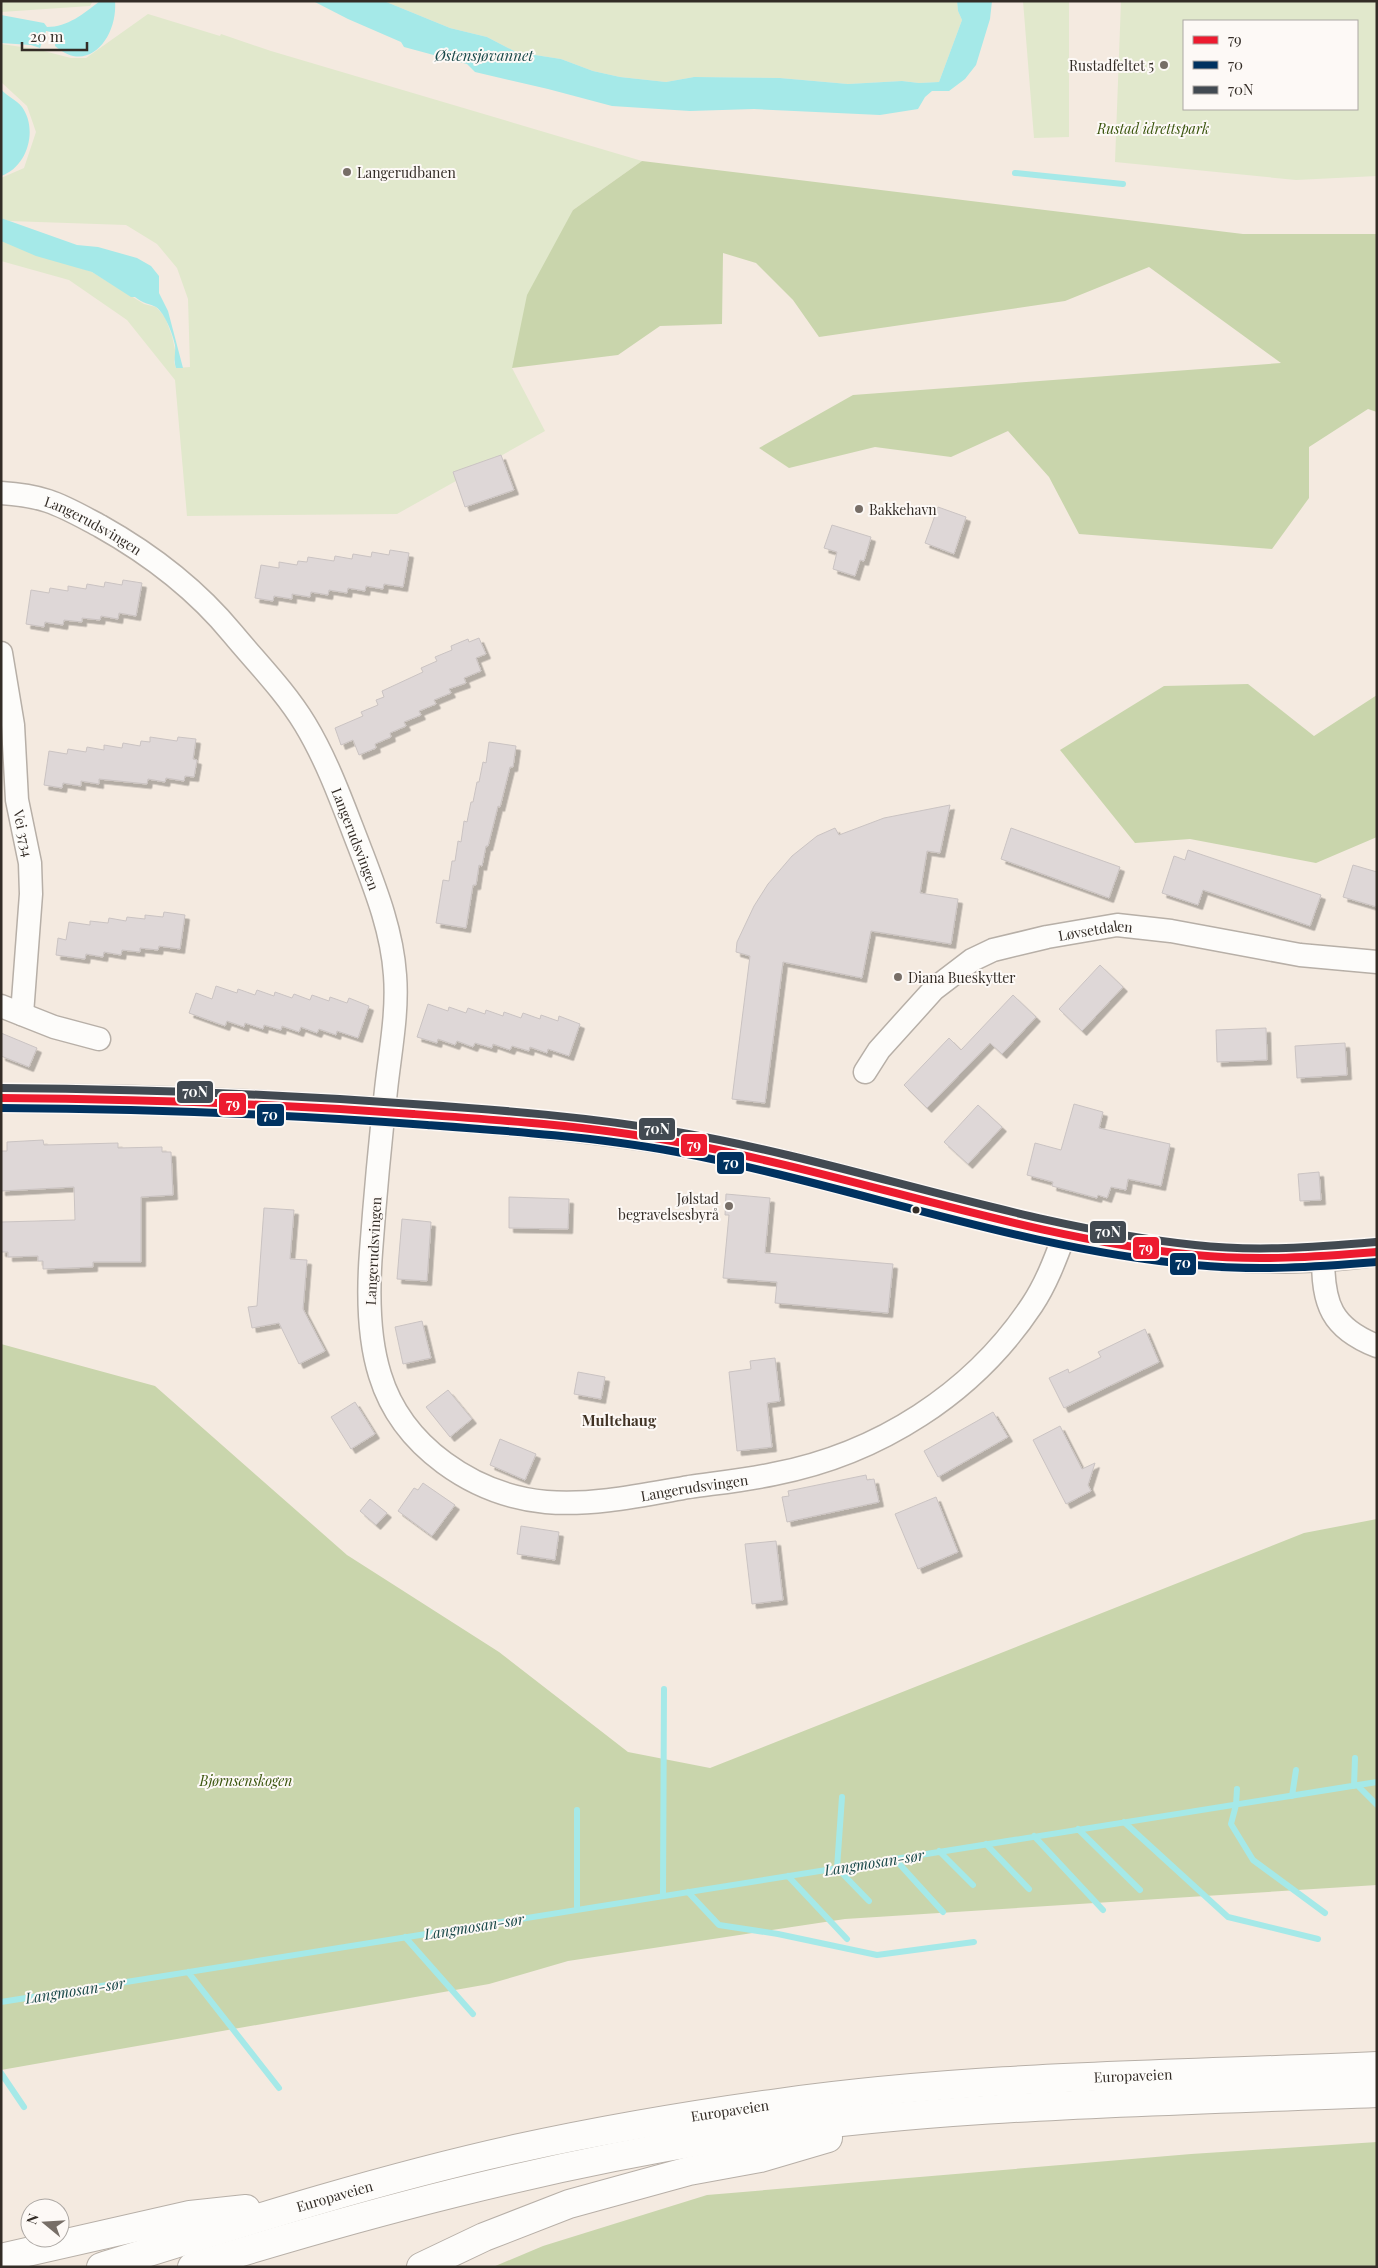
<svg xmlns="http://www.w3.org/2000/svg" width="1378" height="2268" viewBox="0 0 1378 2268" font-family="'Playfair Display',serif">
  <style>
    .green { fill: #e1e8cc; fill-rule: evenodd }
    .forest { fill: #c9d5ac }
    .water { fill: #a5e9e8 }
    .lines { fill: none; stroke-linecap: round; stroke-linejoin: round }
    .stream { stroke: #a5e9e8; stroke-width: 6 }
    .building { fill: #ded7d7; stroke: #cac3c2; filter: url(#shadow) }
    .minor-casing { stroke: #b7afa7; stroke-width: 25 }
    .secondary-casing { stroke: #b7afa7; stroke-width: 30 }
    .trunk-casing { stroke: #b7afa7; stroke-width: 30 }
    .minor { stroke: #fdfcfa; stroke-width: 22 }
    .secondary { stroke: #fdfcfa; stroke-width: 28 }
    .trunk { stroke: #fdfcfa; stroke-width: 28 }
    .bus-1-casing { stroke: #fdf9f6; stroke-width: 11 }
    .bus-2-casing { stroke: #fdf9f6; stroke-width: 11 }
    .bus-3-casing { stroke: #fdf9f6; stroke-width: 11 }
    .bus-1 { stroke: #ed1b2f; stroke-width: 8 }
    .bus-2 { stroke: #003260; stroke-width: 8 }
    .bus-3 { stroke: #424a52; stroke-width: 8 }
    .poi-dot { fill: #776e67; stroke: #fdf9f6; stroke-width: 2 }
    .bus-dot { fill: #332c26; stroke: #fdf9f6; stroke-width: 2 }
    .labels { text-anchor: middle; dominant-baseline: central; stroke-width: 4; stroke-linejoin: round; paint-order: stroke }
    .poi-label { font-size: 14px; fill: #332c26; stroke: #fdf9f6; text-anchor: start }
    .park-label { font-size: 14px; font-style: italic; fill: #39540c; stroke: #fdf9f6 }
    .street-label { font-size: 14px; fill: #332c26; stroke: #fdf9f6 }
    .water-label { font-size: 15px; font-style: italic; fill: #1a494a; stroke: #fdf9f6 }
    .neighbourhood-label { font-size: 15px; font-weight: bold; fill: #413325; stroke: #fdf9f6 }
    .line-badge { stroke: #fdf9f6; stroke-width: 2 }
    .badge-label { font-size: 14px; text-anchor: middle; font-weight: bold; fill: #fff }
  </style>
  <defs>
    <filter id="shadow"><feDropShadow dx="4.5" dy="4.5" stdDeviation="0" flood-color="#0004"/></filter>
  </defs>
  <rect width="100%" height="100%" fill="#f4eae0"/>
  <path class="green" d="M 1,1 L 93,1 L 90,6 L 1,12 Z
    M 384,1 L 957,1 L 958,11 L 962,20 L 939,82 L 919,83 L 902,81 L 848,84 L 780,78 L 694,77 L 666,82 L 620,77 L 593,71 L 561,59 L 516,52 L 487,37 L 450,28 Z
    M 1023,1 L 1069,1 L 1069,137 L 1034,138 Z
    M 1121,1 L 1377,1 L 1377,176 L 1296,180 L 1115,162 ZM 1357,21 L 1357,109 L 1184,109 L 1184,21 Z
    M 148,14 L 220,36 L 221,34 L 271,51 L 642,161 L 573,210 L 512,368 L 545,431 L 397,514 L 187,516 L 175,380 L 127,320 L 69,280 L 1,261 L 1,240 L 92,272 L 144,304 L 156,307 L 165,317 L 172,336 L 176,354 L 174,362 L 176,368 L 190,367 L 188,299 L 177,268 L 157,244 L 126,225 L 9,221 L 1,218 L 1,178 L 24,168 L 36,132 L 27,106 L 1,82 L 1,44 L 36,49 L 71,58 L 86,58 Z"/>
  <path class="forest" d="M 642,161 L 1243,234 L 1377,234 L 1377,412 L 1368,409 L 1309,447 L 1309,498 L 1272,549 L 1079,534 L 1049,477 L 1008,431 L 951,457 L 875,447 L 789,468 L 759,448 L 853,395 L 1281,363 L 1149,267 L 1065,301 L 819,337 L 793,300 L 756,263 L 723,253 L 722,324 L 660,326 L 618,355 L 512,368 L 527,295 L 573,210 Z
    M 1248,684 L 1314,736 L 1377,695 L 1377,837 L 1316,863 L 1190,839 L 1135,843 L 1060,750 L 1164,686 Z
    M 1,1344 L 155,1386 L 347,1555 L 499,1652 L 628,1752 L 710,1768 L 1304,1533 L 1377,1519 L 1377,1885 L 845,1919 L 568,1961 L 489,1984 L 1,2070 Z
    M 1377,2142 L 1377,2267 L 493,2267 L 543,2246 L 707,2195 L 1191,2154 Z"/>
  <path class="water" d="M 100,1 L 115,1 C 118,36 89,76 55,46 L 56,33 L 46,31 L 40,48 L 31,45 L 1,43 L 1,15 L 44,23 L 47,27 C 68,27 83,14 100,1 Z
    M 313,1 L 384,1 L 450,28 L 487,37 L 516,52 L 561,59 L 593,71 L 620,77 L 666,82 L 694,77 L 780,78 L 848,84 L 902,81 L 919,83 L 939,82 L 962,20 L 958,11 L 957,1 L 992,1 L 990,19 L 976,65 L 965,79 L 949,91 L 932,91 L 925,97 L 918,109 L 880,115 L 754,109 L 690,111 L 612,106 L 548,89 L 475,72 L 467,64 L 404,47 L 401,42 L 348,19 Z
    M 1,89 C 7,97 16,99 22,107 C 38,129 28,167 1,176 Z
    M 1,218 L 77,245 L 98,247 L 137,258 L 151,266 L 159,276 L 159,293 L 168,311 L 183,368 L 176,368 C 173,360 176,353 175,345 C 173,335 165,313 156,307 C 148,303 144,304 135,297 L 131,297 L 92,272 L 36,256 L 1,241 Z"/>
  <g class="lines">
    <path class="stream" d="M 1015,173 L 1123,184
      M 1357,1785 L 1377,1805
      M 1354,1786 L 1355,1758
      M 1237,1789 L 1236,1805 L 1231,1824 L 1253,1860 L 1325,1913
      M 1292,1796 L 1296,1770
      M 842,1797 L 837,1868 L 869,1901
      M 1124,1822 L 1228,1917 L 1318,1939
      M 1078,1829 L 1140,1890
      M 1034,1836 L 1103,1910
      M 986,1844 L 1029,1889
      M 939,1851 L 973,1885
      M 894,1858 L 943,1912
      M 788,1876 L 847,1939
      M 688,1892 L 719,1925 L 778,1934 L 877,1955 L 974,1942
      M 663,1895 L 664,1689
      M 577,1909 L 577,1810
      M 405,1937 L 473,2014
      M 188,1972 L 279,2088
      M 1,2002 L 1377,1782
      M 1,2073 L 24,2107"/>
  </g>
  <path class="building" d="M 501,455 L 514,490 L 465,507 L 453,472 Z
    M 938,507 L 966,517 L 954,554 L 925,543 Z
    M 832,525 L 871,537 L 864,561 L 860,560 L 855,576 L 833,569 L 837,552 L 824,548 Z
    M 390,550 L 409,553 L 403,587 L 384,584 L 383,589 L 366,586 L 365,591 L 348,588 L 347,593 L 329,590 L 328,595 L 311,592 L 310,597 L 292,594 L 292,599 L 274,596 L 273,601 L 255,598 L 261,565 L 279,568 L 279,562 L 297,565 L 298,561 L 307,562 L 308,557 L 334,561 L 335,556 L 352,559 L 353,554 L 371,557 L 372,552 L 389,555 Z
    M 123,580 L 142,583 L 136,616 L 119,613 L 118,619 L 101,616 L 100,620 L 82,618 L 82,622 L 64,620 L 63,625 L 45,622 L 44,627 L 26,624 L 31,590 L 49,593 L 50,588 L 68,591 L 68,586 L 86,589 L 87,584 L 104,587 L 105,582 L 122,585 Z
    M 479,638 L 486,654 L 476,658 L 481,671 L 464,678 L 466,683 L 449,689 L 451,693 L 434,700 L 436,704 L 419,711 L 421,715 L 404,722 L 406,726 L 390,733 L 391,737 L 375,744 L 376,748 L 359,755 L 353,740 L 341,745 L 335,728 L 363,716 L 361,712 L 378,705 L 376,700 L 384,697 L 382,691 L 423,672 L 421,668 L 437,661 L 435,657 L 452,650 L 451,646 L 468,639 L 469,642 Z
    M 150,737 L 177,741 L 178,737 L 196,739 L 193,759 L 197,760 L 194,777 L 185,776 L 184,781 L 166,778 L 165,782 L 148,779 L 147,784 L 99,779 L 99,784 L 81,781 L 81,786 L 63,783 L 62,788 L 44,785 L 49,751 L 67,754 L 68,749 L 86,752 L 87,747 L 104,750 L 104,745 L 122,748 L 123,743 L 140,746 L 141,741 L 150,742 Z
    M 489,742 L 516,746 L 513,767 L 510,767 L 500,807 L 498,806 L 488,846 L 486,846 L 482,866 L 479,865 L 476,885 L 473,885 L 466,928 L 436,923 L 443,880 L 449,881 L 452,861 L 455,861 L 458,841 L 461,842 L 464,821 L 467,822 L 471,802 L 473,802 L 477,782 L 479,782 L 483,762 L 486,763 Z
    M 950,805 L 940,853 L 927,851 L 920,893 L 958,899 L 951,944 L 871,931 L 862,978 L 783,962 L 765,1103 L 732,1099 L 750,956 L 736,952 L 737,942 L 754,906 L 768,884 L 792,856 L 817,836 L 835,828 L 839,835 L 884,818 Z
    M 1011,828 L 1120,867 L 1109,898 L 1001,859 Z
    M 1188,850 L 1321,895 L 1310,926 L 1203,890 L 1198,905 L 1162,893 L 1174,856 L 1185,860 Z
    M 1353,865 L 1377,872 L 1377,907 L 1343,897 Z
    M 164,912 L 185,915 L 180,949 L 159,946 L 158,950 L 140,948 L 140,952 L 122,950 L 121,955 L 104,952 L 103,957 L 86,954 L 85,959 L 56,955 L 58,938 L 66,940 L 69,922 L 90,925 L 90,921 L 108,923 L 109,918 L 126,921 L 127,917 L 145,919 L 145,915 L 163,917 Z
    M 1100,965 L 1123,987 L 1082,1031 L 1059,1009 Z
    M 216,986 L 237,993 L 238,989 L 255,995 L 257,990 L 274,996 L 275,992 L 292,998 L 294,994 L 310,1000 L 312,995 L 329,1001 L 330,997 L 347,1003 L 349,998 L 369,1006 L 358,1038 L 337,1031 L 336,1035 L 319,1029 L 317,1033 L 301,1027 L 299,1032 L 282,1026 L 281,1030 L 264,1025 L 263,1029 L 245,1023 L 244,1027 L 227,1021 L 225,1026 L 189,1013 L 196,993 L 212,999 Z
    M 1013,995 L 1036,1017 L 1002,1054 L 990,1043 L 927,1108 L 904,1085 L 949,1038 L 961,1050 Z
    M 428,1004 L 448,1011 L 449,1007 L 466,1013 L 468,1008 L 485,1014 L 486,1010 L 503,1016 L 504,1012 L 521,1018 L 523,1013 L 540,1019 L 541,1015 L 558,1021 L 559,1016 L 580,1024 L 569,1056 L 548,1049 L 547,1053 L 530,1047 L 529,1051 L 512,1046 L 510,1050 L 493,1044 L 492,1048 L 475,1043 L 473,1047 L 457,1041 L 455,1045 L 438,1039 L 437,1043 L 417,1037 Z
    M 1266,1028 L 1267,1060 L 1217,1062 L 1216,1030 Z
    M 1,1033 L 37,1048 L 29,1067 L 1,1056 Z
    M 1345,1043 L 1347,1075 L 1297,1078 L 1295,1046 Z
    M 1074,1104 L 1103,1112 L 1099,1128 L 1170,1144 L 1161,1186 L 1128,1179 L 1126,1190 L 1111,1187 L 1107,1198 L 1098,1195 L 1097,1198 L 1052,1186 L 1053,1182 L 1027,1175 L 1035,1143 L 1061,1150 Z
    M 978,1105 L 1002,1127 L 968,1164 L 944,1142 Z
    M 43,1140 L 44,1145 L 118,1143 L 118,1148 L 162,1147 L 162,1152 L 171,1152 L 173,1195 L 141,1197 L 141,1262 L 93,1262 L 93,1267 L 43,1269 L 43,1261 L 38,1261 L 38,1256 L 8,1257 L 8,1252 L 1,1252 L 1,1222 L 75,1220 L 74,1187 L 1,1191 L 1,1151 L 7,1151 L 7,1142 Z
    M 1319,1172 L 1321,1200 L 1300,1201 L 1298,1174 Z
    M 726,1194 L 770,1198 L 765,1253 L 893,1264 L 888,1313 L 775,1303 L 777,1282 L 723,1278 L 729,1215 L 725,1215 Z
    M 509,1197 L 569,1199 L 568,1229 L 509,1228 Z
    M 264,1208 L 294,1210 L 290,1259 L 307,1260 L 303,1309 L 325,1351 L 299,1364 L 279,1323 L 252,1328 L 248,1307 L 257,1306 Z
    M 402,1219 L 431,1222 L 427,1281 L 397,1279 Z
    M 422,1321 L 431,1358 L 403,1364 L 395,1327 Z
    M 1145,1329 L 1159,1362 L 1064,1408 L 1049,1378 L 1068,1369 L 1069,1373 L 1101,1357 L 1098,1352 Z
    M 775,1358 L 780,1401 L 767,1403 L 772,1447 L 737,1451 L 729,1372 L 751,1369 L 750,1361 Z
    M 578,1372 L 605,1377 L 601,1399 L 574,1394 Z
    M 448,1390 L 472,1419 L 450,1437 L 426,1407 Z
    M 355,1402 L 375,1434 L 351,1449 L 331,1417 Z
    M 993,1412 L 1008,1437 L 938,1477 L 924,1451 Z
    M 1060,1426 L 1082,1469 L 1095,1463 L 1088,1485 L 1091,1491 L 1066,1504 L 1033,1440 Z
    M 500,1439 L 536,1454 L 525,1480 L 490,1465 Z
    M 866,1475 L 867,1480 L 874,1479 L 879,1502 L 787,1522 L 782,1497 L 789,1496 L 788,1491 Z
    M 423,1483 L 455,1505 L 432,1536 L 398,1511 L 414,1488 L 418,1490 Z
    M 936,1497 L 958,1552 L 918,1569 L 895,1514 Z
    M 370,1499 L 387,1513 L 376,1525 L 360,1511 Z
    M 521,1526 L 559,1532 L 555,1560 L 517,1554 Z
    M 776,1541 L 783,1600 L 752,1604 L 745,1544 Z"/>
  <g class="lines">
    <defs>
      <g id="minor">
        <path id="s1" d="M 1,493 C 18,494 33,496 48,501 C 66,507 83,517 100,526 C 150,554 196,589 233,634 C 257,663 285,691 305,724 C 328,762 343,805 359,846 C 375,888 392,930 395,975 C 398,1013 390,1052 386,1090 C 380,1143 375,1198 371,1252 C 368,1292 368,1337 380,1375 C 402,1447 474,1495 546,1502 C 593,1506 643,1495 689,1487 C 717,1483 746,1480 774,1474 C 878,1454 973,1394 1032,1305 C 1046,1284 1055,1260 1064,1236"/>
        <path id="s2" d="M 1,653 L 13,725 L 17,800 L 30,863 L 31,894 L 22,1014"/>
        <path d="M 1,1006 L 54,1027 L 99,1039"/>
        <path id="s3" d="M 865,1072 L 879,1050 L 934,989 L 972,960 L 993,950 L 1047,937 L 1117,925 L 1171,931 L 1300,955 L 1377,962"/>
        <path d="M 1323,1257 C 1323,1304 1331,1328 1377,1346"/>
      </g>
      <path id="secondary" d="M 1,1098 C 129,1098 257,1103 385,1112 C 483,1119 581,1126 677,1142 C 913,1183 1131,1287 1377,1252"/>
      <g id="trunk">
        <path d="M 1,2258 L 190,2215 L 246,2209"/>
        <path id="s4" d="M 101,2267 C 238,2224 375,2180 515,2149 C 602,2130 690,2115 778,2103 C 976,2075 1178,2075 1377,2066"/>
        <path d="M 192,2267 C 366,2213 540,2167 720,2138 C 937,2104 1158,2102 1377,2093"/>
        <path d="M 421,2267 L 484,2237 L 569,2204 L 689,2171 L 760,2158 L 828,2138"/>
      </g>
    </defs>
    <use href="#minor" class="minor-casing"/>
    <use href="#secondary" class="secondary-casing"/>
    <use href="#trunk" class="trunk-casing"/>
    <use href="#minor" class="minor"/>
    <use href="#secondary" class="secondary"/>
    <use href="#trunk" class="trunk"/>
    <defs>
      <path id="bus-1" d="M 1,1098 C 139,1099 276,1104 413,1114 C 501,1120 590,1126 677,1142 C 851,1173 1019,1237 1195,1255 C 1256,1261 1316,1257 1377,1252"/>
      <path id="bus-2" d="M 1,1108 C 143,1109 285,1114 427,1125 C 510,1131 595,1137 677,1152 C 851,1185 1019,1249 1195,1265 C 1256,1271 1316,1267 1377,1262"/>
      <path id="bus-3" d="M 1,1088 C 139,1089 276,1094 413,1104 C 501,1110 590,1117 677,1132 C 851,1162 1018,1226 1195,1245 C 1256,1252 1316,1247 1376,1242"/>
    </defs>
    <use href="#bus-1" class="bus-1-casing"/>
    <use href="#bus-2" class="bus-2-casing"/>
    <use href="#bus-3" class="bus-3-casing"/>
    <use href="#bus-1" class="bus-1"/>
    <use href="#bus-2" class="bus-2"/>
    <use href="#bus-3" class="bus-3"/>
  </g>
  <g class="poi-dot">
    <circle cx="1164" cy="65" r="5"/>
    <circle cx="347" cy="172" r="5"/>
    <circle cx="859" cy="509" r="5"/>
    <circle cx="898" cy="977" r="5"/>
    <circle cx="729" cy="1206" r="5"/>
  </g>
  <circle class="bus-dot" cx="916" cy="1210" r="4.5"/>
  <g class="labels">
    <g class="poi-label">
      <text x="1154" y="65" text-anchor="end">Rustadfeltet 5</text>
      <text x="357" y="172">Langerudbanen</text>
      <text x="869" y="509">Bakkehavn</text>
      <text x="908" y="977">Diana Bueskytter</text>
      <text x="719" y="1198" text-anchor="end">Jølstad<tspan x="719" dy="16">begravelsesbyrå</tspan></text>
    </g>
    <g class="park-label">
      <text x="1153" y="128">Rustad idrettspark</text>
      <text x="246" y="1780">Bjørnsenskogen</text>
    </g>
    <g class="street-label">
      <text stroke="none"><textPath href="#s1" startOffset="99">Langerudsvingen</textPath></text>
      <text stroke="none"><textPath href="#s2" startOffset="182">Vei 3734</textPath></text>
      <text stroke="none"><textPath href="#s1" startOffset="519">Langerudsvingen</textPath></text>
      <text stroke="none"><textPath href="#s3" startOffset="284">Løvsetdalen</textPath></text>
      <text transform="translate(373 1251) rotate(-87)">Langerudsvingen</text>
      <text stroke="none"><textPath href="#s1" startOffset="1434">Langerudsvingen</textPath></text>
      <text stroke="none"><textPath href="#s4" startOffset="1054">Europaveien</textPath></text>
      <text stroke="none"><textPath href="#s4" startOffset="649">Europaveien</textPath></text>
      <text stroke="none"><textPath href="#s4" startOffset="244">Europaveien</textPath></text>
    </g>
    <g class="water-label">
      <text x="484" y="55">Østensjøvannet</text>
      <text transform="translate(874 1862) rotate(-9)">Langmosan-sør</text>
      <text transform="translate(474 1926) rotate(-9)">Langmosan-sør</text>
      <text transform="translate(75 1990) rotate(-9)">Langmosan-sør</text>
    </g>
    <g class="neighbourhood-label">
      <text x="619" y="1420">Multehaug</text>
    </g>
  </g>
  <g class="line-badge">
    <rect x="176" y="1080" width="38" height="24" rx="5" fill="#424a52"/>
    <rect x="218" y="1092" width="29" height="24" rx="5" fill="#ed1b2f"/>
    <rect x="256" y="1103" width="29" height="24" rx="5" fill="#003260"/>
    <rect x="638" y="1117" width="38" height="24" rx="5" fill="#424a52"/>
    <rect x="680" y="1133" width="28" height="24" rx="5" fill="#ed1b2f"/>
    <rect x="716" y="1151" width="29" height="24" rx="5" fill="#003260"/>
    <rect x="1089" y="1220" width="38" height="24" rx="5" fill="#424a52"/>
    <rect x="1132" y="1236" width="28" height="24" rx="5" fill="#ed1b2f"/>
    <rect x="1169" y="1252" width="28" height="24" rx="5" fill="#003260"/>
  </g>
  <g class="badge-label">
    <text x="195" y="1097">70N</text>
    <text x="233" y="1109">79</text>
    <text x="270" y="1120">70</text>
    <text x="657" y="1134">70N</text>
    <text x="694" y="1150">79</text>
    <text x="731" y="1168">70</text>
    <text x="1108" y="1237">70N</text>
    <text x="1146" y="1253">79</text>
    <text x="1183" y="1268">70</text>
  </g>
  <rect width="1378" height="2268" fill="none" stroke="#332c26" stroke-width="5"/>
  <rect x="1183" y="20" width="175" height="90" fill="#fdf9f6" stroke="#aca7a3"/>
  <rect x="1193" y="36" width="25" height="8" fill="#ed1b2f" stroke="#aca7a3"/>
  <text x="1228" y="45" font-size="15" fill="#332c26">79</text>
  <rect x="1193" y="61" width="25" height="8" fill="#003260" stroke="#aca7a3"/>
  <text x="1228" y="70" font-size="15" fill="#332c26">70</text>
  <rect x="1193" y="86" width="25" height="8" fill="#424a52" stroke="#aca7a3"/>
  <text x="1228" y="95" font-size="15" fill="#332c26">70N</text>
  <g transform="translate(45 2223) rotate(288)"><circle r="24" fill="#fdf9f6" stroke="#aca7a3"/>
  <path d="M0-4L9 19L0 12L-9 19Z" fill="#776e67"/>
  <text y="-8" font-size="14" font-weight="bold" text-anchor="middle" fill="#332c26">N</text>
  </g>
  <path d="M22 42v8h65v-8" fill="none" stroke="#332c26" stroke-width="2.5"/>
  <text x="30" y="42" font-size="15" fill="#332c26" stroke="#fdf9f6" stroke-width="4" paint-order="stroke">20 m</text>
</svg>
